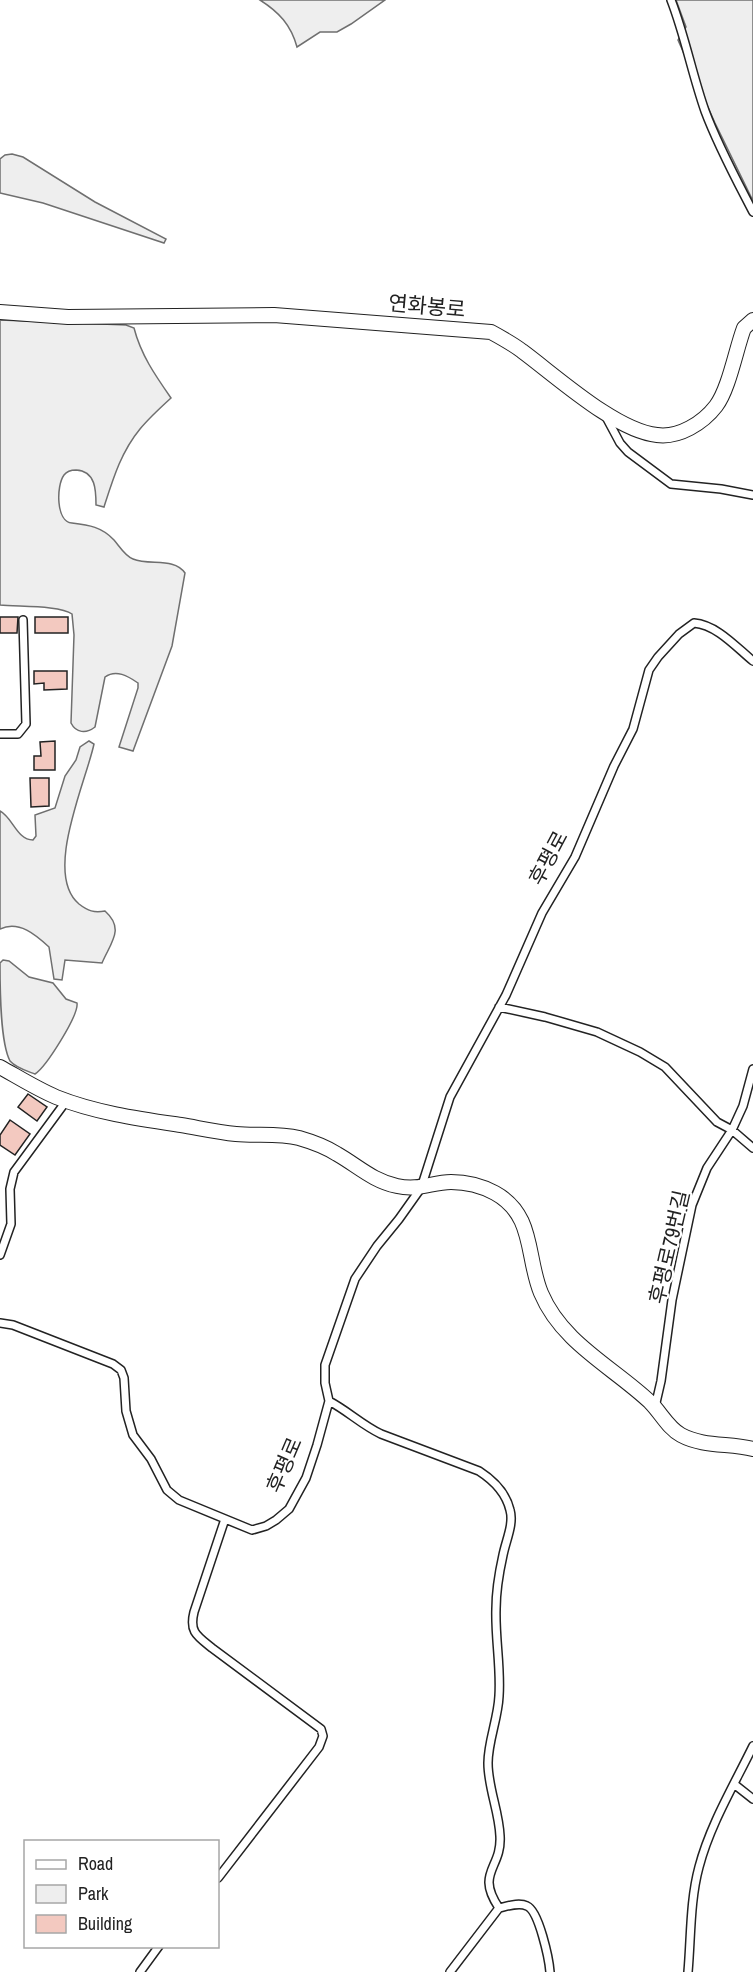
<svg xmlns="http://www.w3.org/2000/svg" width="753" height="1972" viewBox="0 0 753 1972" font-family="'Archivo Narrow','Noto Sans KR',sans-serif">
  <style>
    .green { fill: #eee; stroke: #6f6f6f; stroke-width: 1.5 }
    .building { fill: #f3c9c0; stroke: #222; stroke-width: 1.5 }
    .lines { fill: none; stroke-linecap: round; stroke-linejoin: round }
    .lane-casing { stroke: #222; stroke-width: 10 }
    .street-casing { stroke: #222; stroke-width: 16 }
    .lane { stroke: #fff; stroke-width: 7 }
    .street { stroke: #fff; stroke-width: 14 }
    .labels { text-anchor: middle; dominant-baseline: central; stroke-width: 4.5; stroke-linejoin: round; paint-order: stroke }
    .street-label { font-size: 21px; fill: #222; stroke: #fff }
  </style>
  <rect width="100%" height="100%" fill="#fff"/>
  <path class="green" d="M 260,0 L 385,0 L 351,24 L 337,32 L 320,32 L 297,47 C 291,25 279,12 260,0 Z
    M 676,0 L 753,0 L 753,201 L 715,123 L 678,40 L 686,27 Z
    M 12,154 L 23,157 L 95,202 L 166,239 L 164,243 L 43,203 L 0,193 L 0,159 L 5,155 Z
    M 0,320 L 126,325 L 134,328 C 141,355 155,375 171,398 C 160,408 149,418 140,429 C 121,452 113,479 104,507 L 96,505 C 96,491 96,471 76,470 C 72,470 67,471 64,475 C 56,486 56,522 72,523 C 89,525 102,527 114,540 C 120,547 125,556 133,559 C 150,566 174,557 185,573 L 172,646 L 133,751 L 119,747 L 138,688 L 138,683 C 128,676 116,669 105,677 L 95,727 C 86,734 76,733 71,723 L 74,635 L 72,614 C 60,605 17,607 0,605 Z
    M 89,741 L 94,744 C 86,782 43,874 79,904 C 88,911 94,913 105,911 C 125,929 111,942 102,963 L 65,960 L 62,980 L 54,979 L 49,947 C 36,935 19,920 0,929 L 0,811 C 13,818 17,840 33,840 L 36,836 L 35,815 L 55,808 L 65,776 L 76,760 L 80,747 Z
    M 3,960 L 9,961 L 29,977 L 53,983 L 66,999 L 77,1003 C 79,1015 46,1067 35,1074 C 27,1071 16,1068 10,1061 C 0,1042 0,988 0,963 Z"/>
  <path class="building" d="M 0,617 L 18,617 L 17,633 L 0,633 Z
    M 35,617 L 68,617 L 68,633 L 35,633 Z
    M 34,671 L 67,671 L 67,689 L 44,690 L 44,683 L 34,684 Z
    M 55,741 L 55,770 L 34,770 L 34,756 L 41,756 L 40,742 Z
    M 30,778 L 49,778 L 49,806 L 31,807 Z
    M 28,1094 L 47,1107 L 37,1121 L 18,1107 Z
    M 10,1120 L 30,1134 L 15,1155 L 0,1145 L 0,1135 Z"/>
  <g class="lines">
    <defs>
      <path id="lane" d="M 671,0 C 685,36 692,74 705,111 C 718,146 736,179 753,212
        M 605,415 L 620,443 L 628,452 L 671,484 L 721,489 L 753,495
        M 0,734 L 18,734 L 26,724 L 23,620
        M 499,1007 L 545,1017 L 597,1032 L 640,1052 L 665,1067 L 717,1122 L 732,1130 L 753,1148
        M 0,1255 L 11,1224 L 10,1189 L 14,1172 L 67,1100
        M 0,1323 L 13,1325 L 113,1364 L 121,1370 L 124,1378 L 126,1411 L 133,1435 L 151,1459 L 167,1490 L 179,1500 L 252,1530 L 266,1526 L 276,1520 L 289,1509 L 306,1478 L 317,1445 L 329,1401 L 325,1383 L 325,1365 L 355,1279 L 377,1246 L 399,1219 L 421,1188 L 450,1097 L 506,995 L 542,913 L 575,857 L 614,766 L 633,729 L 649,670 L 658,657 L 679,634 L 694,623 C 717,625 736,647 753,661
        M 329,1401 C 348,1411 362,1425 381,1434 L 479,1471 C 493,1480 506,1493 510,1510 C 514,1524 506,1540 503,1555 C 499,1573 496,1590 496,1609 C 495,1638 501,1667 499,1696 C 498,1719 488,1741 488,1763 C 488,1788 499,1811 500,1836 C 502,1869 475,1872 499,1908
        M 655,1407 L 661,1381 L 672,1300 L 692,1205 L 707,1168 L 732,1130 L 743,1106 L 753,1069
        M 734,1784 L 753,1799
        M 218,1878 L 319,1747 L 323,1736 L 321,1729 L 212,1648 C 197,1636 189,1632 194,1612 L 225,1519
        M 499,1908 C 508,1906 519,1902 527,1906 C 539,1911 549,1959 550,1972
        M 140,1972 L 159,1946
        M 450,1972 L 499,1908
        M 688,1972 C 691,1938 690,1900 699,1867 C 710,1825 734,1785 753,1746"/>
      <path id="street" d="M 0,312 L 68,317 L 274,315 L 491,332 C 502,338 513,344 522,351 C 556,376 616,431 657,435 C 679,438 703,423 716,406 C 729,389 736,349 744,328 L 753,320
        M 0,1067 C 18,1077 37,1089 56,1097 C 96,1113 140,1119 181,1125 C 199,1128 217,1132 236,1134 C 257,1136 279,1133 299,1138 C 313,1142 326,1147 337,1154 C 358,1166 373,1181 397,1186 C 419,1191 432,1182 451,1182 C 467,1182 482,1186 495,1193 C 535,1215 526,1257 541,1293 C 562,1343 613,1367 650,1402 C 661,1413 668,1428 681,1435 C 703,1447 730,1443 753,1449"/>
    </defs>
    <use href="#lane" class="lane-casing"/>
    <use href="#street" class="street-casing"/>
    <use href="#lane" class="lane"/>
    <use href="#street" class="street"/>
  </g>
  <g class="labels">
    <g class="street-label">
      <text transform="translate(427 306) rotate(5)">연화봉로</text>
      <text transform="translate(548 858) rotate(-62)">후평로</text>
      <text transform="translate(669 1247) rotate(-77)">후평로79번길</text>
      <text transform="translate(284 1465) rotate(-67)">후평로</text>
    </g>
  </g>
  <rect x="24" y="1840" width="195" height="108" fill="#ffffff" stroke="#a7a7a7" stroke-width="1.5"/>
  <rect x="36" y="1860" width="30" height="9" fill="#ffffff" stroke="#a7a7a7" stroke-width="1.5"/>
  <text x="78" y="1870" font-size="18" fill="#222222">Road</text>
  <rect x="36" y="1885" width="30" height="18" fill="#eeeeee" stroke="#a7a7a7" stroke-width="1.5"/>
  <text x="78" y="1900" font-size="18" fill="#222222">Park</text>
  <rect x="36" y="1915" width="30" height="18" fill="#f3c9c0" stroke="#a7a7a7" stroke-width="1.5"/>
  <text x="78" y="1930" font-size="18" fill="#222222">Building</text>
</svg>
